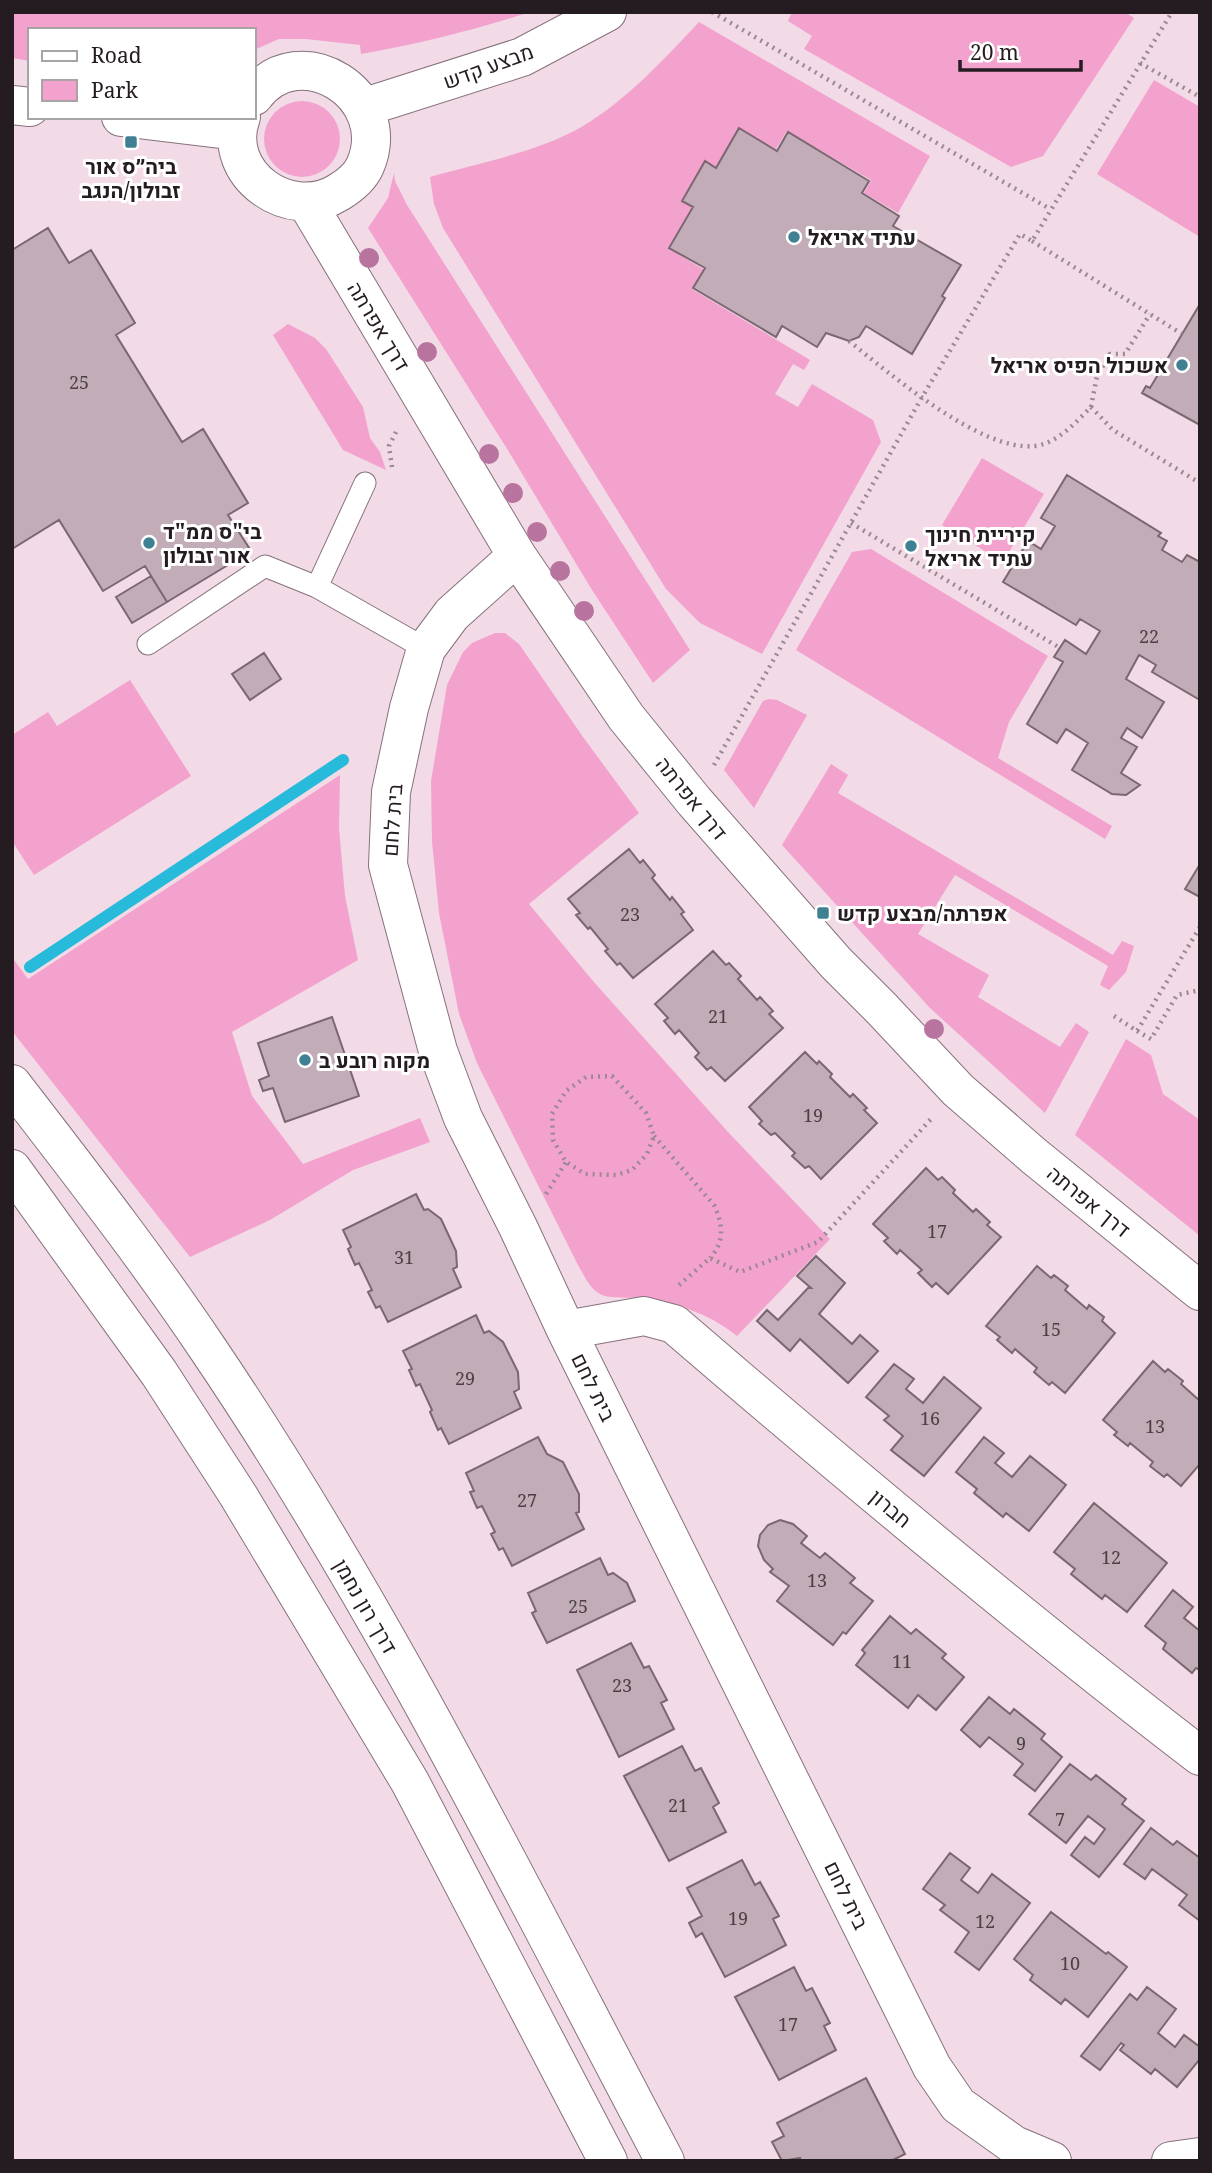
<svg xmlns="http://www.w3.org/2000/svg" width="1212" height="2173" viewBox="0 0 1212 2173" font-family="'Noto Serif',Heebo,serif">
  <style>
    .green { fill: #f3a2ce }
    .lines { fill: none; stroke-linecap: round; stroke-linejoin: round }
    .stream { stroke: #27bada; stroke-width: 12 }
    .building { fill: #c2acb7; stroke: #7b6771; stroke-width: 2 }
    .service-casing { stroke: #86727c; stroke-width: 23 }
    .minor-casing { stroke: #86727c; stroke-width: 40 }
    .secondary-casing { stroke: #86727c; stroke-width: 40 }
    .path { stroke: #9a8992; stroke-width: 4.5; stroke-dasharray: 2 5; stroke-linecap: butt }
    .service { stroke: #fff; stroke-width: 21 }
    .minor { stroke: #fff; stroke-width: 38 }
    .secondary { stroke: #fff; stroke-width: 38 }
    .tree { fill: #b8749e }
    .poi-dot { fill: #3f8192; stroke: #fff; stroke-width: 2.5 }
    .labels { text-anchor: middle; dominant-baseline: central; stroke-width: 6; stroke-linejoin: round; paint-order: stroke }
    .number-label { font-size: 18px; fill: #4c4046 }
    .street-label { font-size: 21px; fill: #251c21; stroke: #fff }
    .poi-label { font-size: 21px; font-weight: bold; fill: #251c21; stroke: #fff; text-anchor: start }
  </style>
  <rect width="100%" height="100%" fill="#f2dae6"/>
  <path class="green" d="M 12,12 L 530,12 C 474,30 419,44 361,54 L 360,45 L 306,39 L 279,39 L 254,50 L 254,30 L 30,30 L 30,61 L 12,58 Z
    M 792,12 L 1125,12 L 1134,18 L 1043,156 L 1011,167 L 804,49 L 812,36 L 788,21 Z
    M 699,22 L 930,156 L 898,213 L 864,193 L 871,180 L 787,131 L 776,149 L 739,128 L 716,167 L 705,161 L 681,201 L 692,208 L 668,248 L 703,269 L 692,289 L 810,360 L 804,370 L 793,364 L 775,394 L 798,407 L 812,384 L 873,420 L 881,442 L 762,654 L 700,623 L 666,589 L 443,228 L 434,204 L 430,177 C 479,163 539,152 583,126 C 628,99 663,60 699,22 Z
    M 1154,80 L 1200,107 L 1200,237 L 1097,174 Z
    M264 139a38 38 0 1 1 76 0a38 38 0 1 1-76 0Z
    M 394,173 L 395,181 L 407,205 L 690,650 L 653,683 L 592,590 L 509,452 L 368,228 L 388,198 Z
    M 288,324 L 315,338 L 326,349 L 363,407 L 370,438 L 380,452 L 386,470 L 343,450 L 273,335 Z
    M 982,458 L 1044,494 L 1003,562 L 942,525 Z
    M 871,549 L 1048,656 L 1009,722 L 998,758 L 1112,826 L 1105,839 L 796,650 L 852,552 Z
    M 495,633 L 505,633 L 519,644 L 583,737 L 639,813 L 529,904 L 593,981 L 728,1132 L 830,1239 L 737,1336 C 710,1314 675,1302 640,1298 C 629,1297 613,1299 602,1295 C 590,1290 584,1275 578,1265 L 477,1063 L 459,1014 L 439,913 L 432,841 L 431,781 L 447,685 L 463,652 L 472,643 Z
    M 130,680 L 191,776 L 34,875 L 12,841 L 12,735 L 48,712 L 57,726 Z
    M 769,699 L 777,700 L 807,715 L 754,808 L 724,770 L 763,701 Z
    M 831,764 L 848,775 L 838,793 L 1113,955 L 1122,941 L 1134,946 L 1126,972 L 1109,990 L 1100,985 L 1108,966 L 955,875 L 918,934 L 989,975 L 978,997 L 1060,1047 L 1076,1023 L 1089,1032 L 1045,1113 L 930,1008 L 782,845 Z
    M 340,775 L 339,828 L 345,896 L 358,960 L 232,1032 L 252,1096 L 303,1164 L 420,1118 L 430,1142 L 353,1170 L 270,1220 L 190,1257 L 12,1031 L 12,957 L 28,979 Z
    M 1126,1039 L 1151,1055 L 1163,1094 L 1200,1120 L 1200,1236 L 1075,1135 Z"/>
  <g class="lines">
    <path class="stream" d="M 30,967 L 343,760"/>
  </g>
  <path class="building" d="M 739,128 L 777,151 L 788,132 L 869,181 L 862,193 L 899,216 L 893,226 L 961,265 L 942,296 L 945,298 L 912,354 L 866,326 L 859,337 L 849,341 L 826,333 L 817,347 L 782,326 L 776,337 L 693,288 L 705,268 L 669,248 L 693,207 L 682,201 L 705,161 L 716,168 Z
    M 48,228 L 69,263 L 91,250 L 135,323 L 116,335 L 182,442 L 203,429 L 248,503 L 228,515 L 251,551 L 167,602 L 145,566 L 103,591 L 59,520 L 12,549 L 12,250 Z
    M 1200,304 L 1200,425 L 1142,393 L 1146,386 L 1150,388 Z
    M 1067,475 L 1161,533 L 1158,536 L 1167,541 L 1162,550 L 1182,562 L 1187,555 L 1198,561 L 1200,559 L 1200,700 L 1152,672 L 1156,665 L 1139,655 L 1126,679 L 1164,702 L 1142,738 L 1127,728 L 1121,738 L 1137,747 L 1121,773 L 1140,785 L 1126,795 L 1112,794 L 1072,770 L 1088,743 L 1066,729 L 1057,743 L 1027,724 L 1063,662 L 1054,657 L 1065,640 L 1086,654 L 1100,631 L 1080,619 L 1076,625 L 1003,582 L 1028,541 L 1041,549 L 1055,526 L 1041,518 Z
    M 151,576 L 167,602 L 132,623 L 116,597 Z
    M 264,653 L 281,679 L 250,700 L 232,674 Z
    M 629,849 L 640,863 L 643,860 L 655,875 L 652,878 L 670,900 L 672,897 L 684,912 L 681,914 L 693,930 L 633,978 L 620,963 L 617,965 L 605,951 L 608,949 L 590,927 L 588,929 L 576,915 L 580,913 L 568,899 Z
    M 1200,864 L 1200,897 L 1185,889 Z
    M 713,951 L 726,965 L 729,963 L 741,976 L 738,979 L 757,1000 L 760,997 L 773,1011 L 769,1014 L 783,1028 L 725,1081 L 711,1067 L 707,1070 L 695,1057 L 699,1053 L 679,1030 L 675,1034 L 664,1021 L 668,1018 L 655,1004 Z
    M 332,1017 L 359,1096 L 285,1122 L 273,1088 L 263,1091 L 259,1080 L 269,1076 L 258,1043 Z
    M 805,1052 L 817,1064 L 819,1061 L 832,1074 L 830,1077 L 850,1097 L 853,1094 L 867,1108 L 864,1110 L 877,1123 L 821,1179 L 809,1166 L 805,1168 L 792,1156 L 795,1153 L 775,1133 L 771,1135 L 759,1124 L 762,1121 L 749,1107 Z
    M 926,1168 L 938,1180 L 942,1177 L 955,1190 L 953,1193 L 973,1212 L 976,1209 L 990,1222 L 987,1225 L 1001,1237 L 948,1294 L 936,1283 L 932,1287 L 918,1273 L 922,1270 L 900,1250 L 897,1254 L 884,1241 L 888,1238 L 873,1224 Z
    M 416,1194 L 424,1210 L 428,1209 L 441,1219 L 456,1251 L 457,1267 L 453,1269 L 461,1287 L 388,1322 L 380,1306 L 376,1308 L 368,1292 L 372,1290 L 359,1263 L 355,1265 L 348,1249 L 351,1247 L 343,1230 Z
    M 816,1256 L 845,1283 L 819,1314 L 852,1344 L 860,1335 L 878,1351 L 848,1383 L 800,1339 L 790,1351 L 757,1321 L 767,1310 L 778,1320 L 808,1288 L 811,1288 L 797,1276 Z
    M 1037,1266 L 1051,1278 L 1054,1275 L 1068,1286 L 1065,1290 L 1087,1309 L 1089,1305 L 1104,1317 L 1102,1321 L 1115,1333 L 1065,1393 L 1052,1382 L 1049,1385 L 1034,1372 L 1037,1368 L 1015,1349 L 1012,1353 L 997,1340 L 1000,1337 L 986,1326 Z
    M 476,1315 L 484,1333 L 489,1331 L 503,1342 L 518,1372 L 519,1389 L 514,1392 L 521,1408 L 449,1444 L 441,1428 L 438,1430 L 430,1412 L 432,1410 L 420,1384 L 416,1386 L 409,1370 L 412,1369 L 403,1351 Z
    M 1153,1361 L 1165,1372 L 1168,1369 L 1183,1381 L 1181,1384 L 1200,1401 L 1200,1464 L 1181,1486 L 1167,1474 L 1164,1477 L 1150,1466 L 1153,1462 L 1130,1443 L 1128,1446 L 1114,1435 L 1117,1432 L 1103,1420 Z
    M 894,1364 L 914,1379 L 906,1389 L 923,1403 L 944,1377 L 981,1408 L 924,1476 L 891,1450 L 903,1436 L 884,1420 L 889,1416 L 866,1397 Z
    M 538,1437 L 547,1454 L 563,1462 L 579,1494 L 579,1512 L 576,1513 L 584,1529 L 512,1566 L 503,1548 L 499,1550 L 491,1534 L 495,1532 L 482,1506 L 477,1508 L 470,1492 L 474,1491 L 466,1473 Z
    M 984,1437 L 1004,1453 L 995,1463 L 1012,1477 L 1030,1456 L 1066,1485 L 1029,1531 L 1006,1513 L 1003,1517 L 974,1493 L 977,1489 L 956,1472 Z
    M 1094,1503 L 1167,1563 L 1127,1612 L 1105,1595 L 1102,1599 L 1071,1574 L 1075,1569 L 1054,1552 Z
    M 780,1520 L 793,1524 L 807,1536 L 801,1543 L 820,1558 L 825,1553 L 855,1578 L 850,1583 L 873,1601 L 846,1634 L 843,1632 L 833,1645 L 777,1601 L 789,1586 L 770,1572 L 773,1569 L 764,1560 L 758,1546 L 760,1535 L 768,1525 Z
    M 600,1558 L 608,1575 L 613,1573 L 627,1583 L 635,1601 L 547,1643 L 532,1613 L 536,1611 L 528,1593 Z
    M 1173,1590 L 1193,1607 L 1184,1618 L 1200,1631 L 1200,1670 L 1196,1668 L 1192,1673 L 1163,1649 L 1166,1643 L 1145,1626 Z
    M 890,1616 L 911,1634 L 916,1629 L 946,1654 L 942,1658 L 964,1677 L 936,1710 L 918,1695 L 908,1708 L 856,1665 L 865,1653 L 862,1650 Z
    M 631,1643 L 644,1668 L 649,1666 L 667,1700 L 661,1703 L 674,1729 L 619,1757 L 577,1670 Z
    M 989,1697 L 1010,1714 L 1014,1709 L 1045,1734 L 1041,1739 L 1062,1757 L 1035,1791 L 1014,1775 L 1023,1764 L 989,1737 L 980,1747 L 961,1730 Z
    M 682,1746 L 695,1771 L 701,1768 L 719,1803 L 713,1807 L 726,1832 L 669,1861 L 624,1776 Z
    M 1070,1764 L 1091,1780 L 1096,1775 L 1126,1799 L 1122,1804 L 1144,1821 L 1099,1877 L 1071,1855 L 1085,1837 L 1094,1844 L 1105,1829 L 1088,1816 L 1066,1843 L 1029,1814 Z
    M 1151,1828 L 1173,1845 L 1177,1841 L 1200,1858 L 1200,1921 L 1179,1905 L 1187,1895 L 1152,1869 L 1145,1879 L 1124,1864 Z
    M 950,1853 L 970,1868 L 961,1880 L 978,1893 L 992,1874 L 1030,1903 L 979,1970 L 955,1952 L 969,1932 L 940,1910 L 945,1905 L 923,1889 Z
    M 742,1860 L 755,1885 L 760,1882 L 779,1916 L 773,1919 L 786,1945 L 725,1977 L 702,1933 L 696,1937 L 689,1923 L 702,1916 L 687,1888 Z
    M 1051,1912 L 1106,1954 L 1108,1952 L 1127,1967 L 1088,2017 L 1065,1999 L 1061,2004 L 1030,1980 L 1033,1975 L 1014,1959 Z
    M 794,1967 L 806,1991 L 812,1988 L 830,2023 L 824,2026 L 836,2050 L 779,2080 L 735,1997 Z
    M 1147,1987 L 1176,2009 L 1158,2033 L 1175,2047 L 1184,2035 L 1200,2047 L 1200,2059 L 1177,2087 L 1155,2069 L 1151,2074 L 1120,2050 L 1124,2045 L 1121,2043 L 1100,2070 L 1081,2056 L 1130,1994 L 1137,2000 Z
    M 866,2078 L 905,2154 L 891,2161 L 801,2161 L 800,2158 L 782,2161 L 772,2142 L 784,2136 L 777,2123 Z"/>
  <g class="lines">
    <defs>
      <path id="service" d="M 317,587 L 365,483
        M 148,644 L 265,566 L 317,587 L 426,649"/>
      <path id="minor" d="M 12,105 L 30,107
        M 365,107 L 522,57 L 607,12
        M 121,117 L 237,131
        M 241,117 C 220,174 290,223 339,192 C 349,186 360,177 365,166 C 396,95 299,35 254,96
        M 307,203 L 517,556 L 626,717 L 694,801 L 836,963 L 882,1009 L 958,1090 L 1034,1156 L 1200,1291
        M 517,556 L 452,614 L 426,649 L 409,708 L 391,792 L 388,865 L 438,1051 L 463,1118 L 518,1227 L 566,1330 L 932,2067 L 958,2105 L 1014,2145 L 1052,2161
        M 566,1330 L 644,1316 L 674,1324 C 846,1472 1020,1618 1200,1756
        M 1171,2161 L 1200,2157"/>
      <path id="secondary" d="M 12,1084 C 79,1171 147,1258 208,1349 C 382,1606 520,1887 665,2161
        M 12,1169 L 159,1373 L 238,1495 L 307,1610 L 410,1782 L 608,2161"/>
    </defs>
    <use href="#service" class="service-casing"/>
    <use href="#minor" class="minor-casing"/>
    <use href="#secondary" class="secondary-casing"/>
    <path class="path" d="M 712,12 L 1050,209
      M 1140,63 L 1200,97
      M 1032,241 L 1182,334
      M 849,341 C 889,373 981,452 1034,446 C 1057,444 1076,422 1091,407 L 1113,430 L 1200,483
      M 1091,407 L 1097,376 L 1110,354 L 1125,354 L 1150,314
      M 392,467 L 389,446 L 396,432
      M 851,523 L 1060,648
      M 714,765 L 921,399 L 1020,234 L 1032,241 L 1172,12
      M 1114,1016 L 1137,1031 L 1200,927
      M 1137,1031 L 1151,1039 L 1177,995 L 1200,990
      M 612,1076 L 646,1113 L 654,1136 L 647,1154 L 632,1170 L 616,1175 L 585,1174 L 566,1162 L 553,1140 L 552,1114 L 566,1091 L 586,1077 Z
      M 654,1136 L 714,1205 C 723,1224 725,1242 710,1258
      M 546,1194 L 566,1162
      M 679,1285 L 710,1258 L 740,1272 L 818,1242 L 932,1118"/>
    <use href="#service" class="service"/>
    <use href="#minor" class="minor"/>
    <use href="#secondary" class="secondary"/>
  </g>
  <g class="tree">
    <circle cx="369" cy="258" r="10"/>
    <circle cx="427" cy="352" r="10"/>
    <circle cx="489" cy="454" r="10"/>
    <circle cx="513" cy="493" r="10"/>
    <circle cx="537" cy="532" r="10"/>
    <circle cx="560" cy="571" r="10"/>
    <circle cx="584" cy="611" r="10"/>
    <circle cx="934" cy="1029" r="10"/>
  </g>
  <g class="poi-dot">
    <rect x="124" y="135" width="14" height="14" rx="3.5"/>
    <circle cx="794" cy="237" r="7"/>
    <circle cx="1182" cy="365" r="7"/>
    <circle cx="149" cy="543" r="7"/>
    <circle cx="911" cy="546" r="7"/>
    <rect x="816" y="906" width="14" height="14" rx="3.5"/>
    <circle cx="305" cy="1060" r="7"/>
  </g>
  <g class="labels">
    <g class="number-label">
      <text x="79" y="382">25</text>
      <text x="1149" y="636">22</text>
      <text x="630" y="914">23</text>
      <text x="718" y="1016">21</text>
      <text x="813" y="1115">19</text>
      <text x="937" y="1231">17</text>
      <text x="404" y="1257">31</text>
      <text x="1051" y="1329">15</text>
      <text x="465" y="1378">29</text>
      <text x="930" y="1418">16</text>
      <text x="1155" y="1426">13</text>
      <text x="527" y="1500">27</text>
      <text x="1111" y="1557">12</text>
      <text x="817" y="1580">13</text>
      <text x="578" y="1606">25</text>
      <text x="902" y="1661">11</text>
      <text x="622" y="1685">23</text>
      <text x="1021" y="1743">9</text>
      <text x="678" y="1805">21</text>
      <text x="1060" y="1819">7</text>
      <text x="738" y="1918">19</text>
      <text x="985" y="1921">12</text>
      <text x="1070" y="1963">10</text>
      <text x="788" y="2024">17</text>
    </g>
    <g class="street-label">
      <text transform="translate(488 66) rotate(-20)">מבצע קדש</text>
      <text transform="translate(379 326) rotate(59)">דרך אפרתה</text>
      <text transform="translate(692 798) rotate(51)">דרך אפרתה</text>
      <text transform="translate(392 820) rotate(-86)">בית לחם</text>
      <text transform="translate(1089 1201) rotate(39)">דרך אפרתה</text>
      <text transform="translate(594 1387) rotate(64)">בית לחם</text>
      <text transform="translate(891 1508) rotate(40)">חברון</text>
      <text transform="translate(366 1606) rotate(60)">דרך רון נחמן</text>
      <text transform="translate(847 1895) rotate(64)">בית לחם</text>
    </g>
    <g class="poi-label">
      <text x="131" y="166" text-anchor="middle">ביה״ס אור<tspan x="131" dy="24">זבולון/הנגב</tspan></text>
      <text x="808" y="237">עתיד אריאל</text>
      <text x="1168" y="365" text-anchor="end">אשכול הפיס אריאל</text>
      <text x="163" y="531">בי"ס ממ"ד<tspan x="163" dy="24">אור זבולון</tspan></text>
      <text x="925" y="534">קיריית חינוך<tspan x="925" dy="24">עתיד אריאל</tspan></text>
      <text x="837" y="913">אפרתה/מבצע קדש</text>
      <text x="319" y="1060">מקוה רובע ב</text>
    </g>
  </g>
  <rect width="1212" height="2173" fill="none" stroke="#251c21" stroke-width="28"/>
  <rect x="28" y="28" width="228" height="91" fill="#ffffff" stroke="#a8a4a6" stroke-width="2"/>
  <rect x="42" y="51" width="35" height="10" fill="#ffffff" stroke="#a8a4a6" stroke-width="2"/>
  <text x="91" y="63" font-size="21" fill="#251c21">Road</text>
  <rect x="42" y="80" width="35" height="21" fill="#f3a2ce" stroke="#a8a4a6" stroke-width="2"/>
  <text x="91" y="98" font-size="21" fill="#251c21">Park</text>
  <path d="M960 60v10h121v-10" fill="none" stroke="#251c21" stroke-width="3.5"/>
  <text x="970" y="60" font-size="21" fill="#251c21" stroke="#ffffff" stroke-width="5" paint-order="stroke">20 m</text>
</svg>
